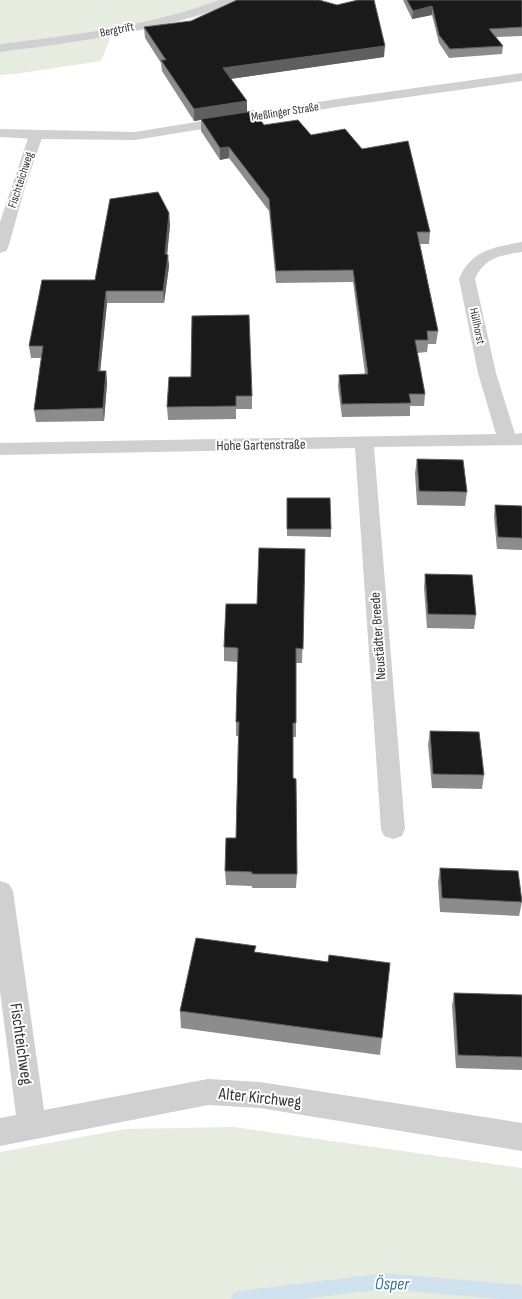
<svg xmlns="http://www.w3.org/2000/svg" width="522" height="1299" viewBox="0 0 522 1299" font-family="'Sofia Sans Condensed',sans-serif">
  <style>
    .green { fill: #e6ecdf }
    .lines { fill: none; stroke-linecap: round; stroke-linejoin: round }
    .stream { fill: #cfe2ee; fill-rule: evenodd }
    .service { fill: #d0d0d0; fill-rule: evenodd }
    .minor { fill: #d0d0d0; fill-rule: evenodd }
    .tertiary { fill: #d0d0d0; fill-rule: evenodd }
    .wall { fill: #8c8c8c }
    .shaded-wall { fill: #5f5f5f }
    .building { fill: #1a1a1a; stroke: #5f5f5f }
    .labels { text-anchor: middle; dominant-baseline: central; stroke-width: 4; stroke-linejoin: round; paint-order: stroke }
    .far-street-label { font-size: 12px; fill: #333; stroke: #fff }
    .street-label { font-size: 14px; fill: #333; stroke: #fff }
    .near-street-label { font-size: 17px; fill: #333; stroke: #fff }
    .near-water-label { font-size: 18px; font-style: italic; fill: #3f7597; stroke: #fff }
  </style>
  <rect width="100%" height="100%" fill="#fff"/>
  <path class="green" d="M 0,0 L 246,0 L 217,12 L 166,25 L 111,36 L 101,61 L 15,74 L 0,75 Z
    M 233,1127 L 522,1168 L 522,1299 L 0,1299 L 0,1152 L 125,1129 Z"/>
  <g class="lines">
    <path class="stream" d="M 385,1273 L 522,1285 L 522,1299 L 500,1299 L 385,1289 L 303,1299 L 231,1299 L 233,1293 L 239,1291 Z"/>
    <path class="service" d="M 219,0 L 236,0 L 234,3 C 160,31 78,42 0,52 L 0,44 C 70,36 154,25 219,0 Z"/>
    <path class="minor" d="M 36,131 L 41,132 L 43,135 L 26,184 L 8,248 L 6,251 L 0,253 L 0,222 L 29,135 L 31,132 Z
      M 522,242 L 522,252 C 501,255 484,258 475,279 L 496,373 L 515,434 L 522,433 L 522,445 L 374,447 L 405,829 L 402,836 L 393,839 L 384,836 L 381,829 L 355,448 L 0,455 L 0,443 L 496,434 L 478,373 L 459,279 C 471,250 494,247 522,242 Z
      M 0,881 L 9,884 L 13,891 L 44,1110 L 208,1079 L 260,1082 L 522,1123 L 522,1151 L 260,1108 L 208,1105 L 0,1146 L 0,1118 L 16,1115 L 0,991 Z"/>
    <path class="tertiary" d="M 522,73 L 522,81 L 337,107 L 135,140 L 36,139 L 0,137 L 0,129 L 135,132 L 337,99 Z"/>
  </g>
  <path class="wall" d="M 403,0 L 522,0 L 522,36 L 496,37 L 503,46 L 502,54 L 449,58 L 439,43 L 432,15 L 412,19 Z
    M 144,27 L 384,57 L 230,79 L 247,101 L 247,112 L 264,125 L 311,135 L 430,232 L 429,244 L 420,244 L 438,331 L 436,344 L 428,344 L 427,352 L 417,353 L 425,394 L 424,406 L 410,406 L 410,416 L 342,417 L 338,387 L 339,375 L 365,374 L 353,282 L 276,283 L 269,211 L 229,158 L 220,160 L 201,131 L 201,120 L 194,121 L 162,71 L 161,63 L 145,38 Z
    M 169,213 L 170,225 L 167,254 L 169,266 L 164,303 L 107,303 L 100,371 L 106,371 L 107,383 L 104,421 L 36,422 L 34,410 L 42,358 L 31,358 L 29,346 L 95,280 Z
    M 191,377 L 252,396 L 252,409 L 236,409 L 236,419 L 168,420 L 167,407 Z
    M 417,459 L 467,492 L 465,506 L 417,505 L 415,473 Z
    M 287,498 L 331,529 L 331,537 L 287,536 Z
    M 495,505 L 522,506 L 522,550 L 497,549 L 494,517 Z
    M 305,549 L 302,663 L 296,663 L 296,737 L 293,737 L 293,778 L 297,874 L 296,888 L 252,888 L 252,886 L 226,885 L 225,871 L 236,838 L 238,736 L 236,736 L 236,722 L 238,662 L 224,661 L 224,647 L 257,604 Z
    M 425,574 L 476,615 L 474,629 L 427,628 L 424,588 Z
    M 430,731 L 484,775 L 482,789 L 432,788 L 428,745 Z
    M 440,868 L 522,902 L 519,916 L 440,912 L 438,882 Z
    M 256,952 L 328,962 L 390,963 L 380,1055 L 181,1028 L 180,1011 Z
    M 454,993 L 522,995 L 522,1070 L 456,1068 L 452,1006 Z"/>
  <path class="shaded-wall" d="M 432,6 L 432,15 L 412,19 L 413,11 Z
    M 385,46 L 384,57 L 223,80 L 223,68 Z
    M 247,101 L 247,112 L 194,121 L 194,109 Z
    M 229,147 L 229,158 L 220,160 L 220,148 Z
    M 169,213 L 170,225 L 166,266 L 165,254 Z
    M 168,255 L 169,266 L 164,303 L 163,291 Z
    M 106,291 L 107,303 L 99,383 L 98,371 Z
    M 106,371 L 107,383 L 104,421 L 103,408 Z"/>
  <path class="building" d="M 237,0 L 319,0 L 337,5 L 358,0 L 374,0 L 385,46 L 223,68 L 247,101 L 194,109 L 161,60 L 166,60 L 144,27 L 191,21 Z
    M 407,0 L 522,0 L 522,27 L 489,29 L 503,46 L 450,49 L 439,35 L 432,6 L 413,11 Z
    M 254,111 L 264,125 L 298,120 L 311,135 L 345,129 L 362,149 L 408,141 L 430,232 L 417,232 L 438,331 L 427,331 L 428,340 L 415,340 L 425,394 L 409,394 L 411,403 L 342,404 L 339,375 L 368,374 L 353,270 L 276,271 L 269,199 L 229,147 L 220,148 L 201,119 Z
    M 158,192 L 169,213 L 165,254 L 168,255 L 163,291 L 106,291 L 98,371 L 106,371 L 103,408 L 34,410 L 43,346 L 29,346 L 42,280 L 95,280 L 110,199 Z
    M 249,315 L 252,396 L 236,396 L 236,406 L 167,407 L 169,377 L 191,377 L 192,316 Z
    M 417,459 L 463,460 L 467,492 L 419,491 Z
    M 287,498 L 330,498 L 331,529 L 287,529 Z
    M 495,505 L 522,506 L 522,538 L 498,537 Z
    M 259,548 L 305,549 L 303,649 L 296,648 L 296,723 L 293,723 L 293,778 L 296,779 L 297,874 L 252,874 L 252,872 L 225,871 L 226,838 L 236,838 L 239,722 L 236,722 L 238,648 L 224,647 L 226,604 L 257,604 Z
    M 425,574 L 472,575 L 476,615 L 428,614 Z
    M 430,731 L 479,732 L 484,775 L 433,774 Z
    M 440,868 L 518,871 L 522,902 L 442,898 Z
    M 196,938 L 256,946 L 254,952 L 328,962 L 329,955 L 390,963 L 382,1038 L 180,1011 Z
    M 454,993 L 522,995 L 522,1057 L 458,1055 Z"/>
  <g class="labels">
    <g class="far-street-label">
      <text transform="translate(117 30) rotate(-11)">Bergtrift</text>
      <text transform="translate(285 112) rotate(-9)">Meßlinger Straße</text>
      <text transform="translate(21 180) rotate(-72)">Fischteichweg</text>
      <text transform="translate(477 326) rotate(78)">Hüllhorst</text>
    </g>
    <g class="street-label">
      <text transform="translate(261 445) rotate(-1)">Hohe Gartenstraße</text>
      <text transform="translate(378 636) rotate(-94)">Neustädter Breede</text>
    </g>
    <g class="near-street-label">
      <text transform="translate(21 1044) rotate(82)">Fischteichweg</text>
      <text transform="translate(260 1098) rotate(6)">Alter Kirchweg</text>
    </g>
    <g class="near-water-label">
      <text transform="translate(392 1284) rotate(1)">Ösper</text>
    </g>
  </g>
</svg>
